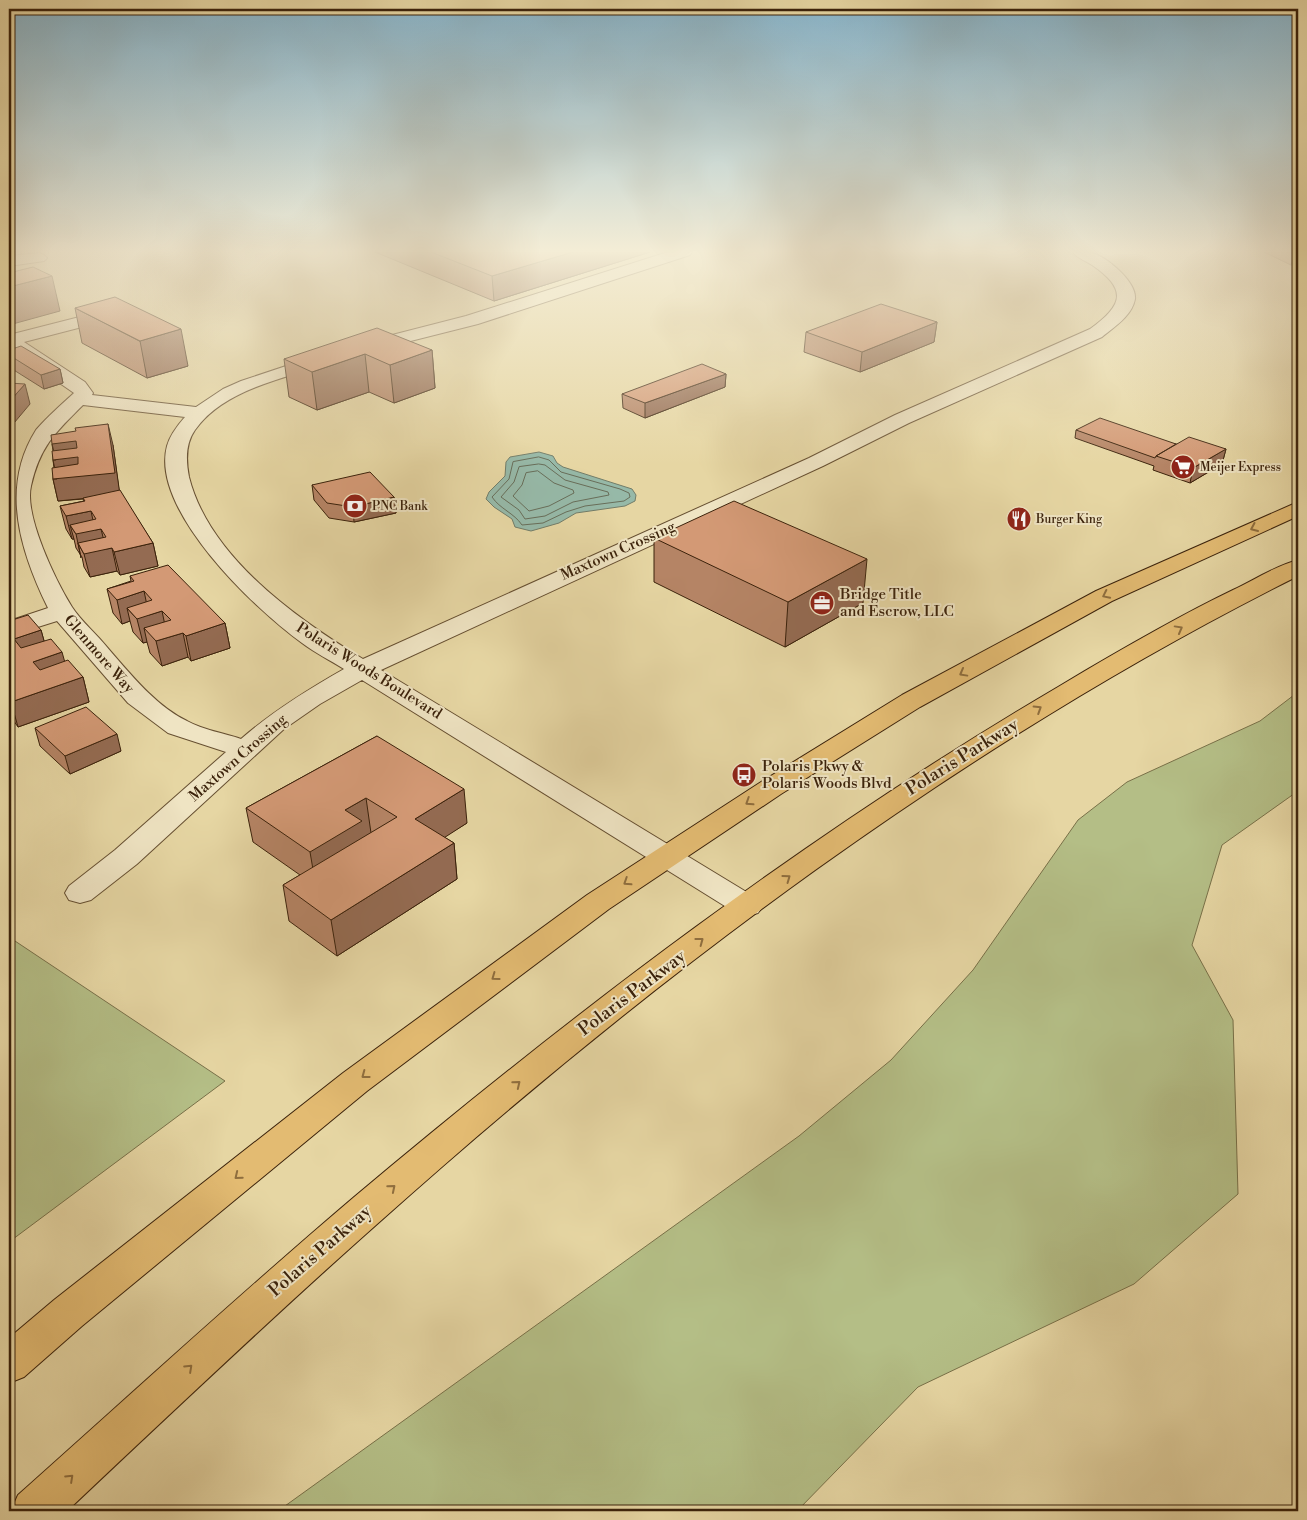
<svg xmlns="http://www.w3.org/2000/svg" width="1307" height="1520" viewBox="0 0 1307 1520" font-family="'Libre Bodoni',serif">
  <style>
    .green { fill: #b4be86; stroke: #787048 }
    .water { fill: #96b9a8; stroke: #727d69 }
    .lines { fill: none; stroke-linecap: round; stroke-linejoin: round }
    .shore { stroke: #686e5a; stroke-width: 1 }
    .street-casing { stroke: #664f31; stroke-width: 2 }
    .primary-casing { stroke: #3b220b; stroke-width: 2 }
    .street { fill: #efe4c3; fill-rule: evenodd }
    .primary { fill: #e3bb72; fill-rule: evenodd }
    .wall { fill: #b58465; stroke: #3b220b }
    .shaded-wall { fill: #946b52; stroke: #3b220b }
    .building { fill: #d39975; stroke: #3b220b }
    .oneway { stroke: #8f6e3e }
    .labels { text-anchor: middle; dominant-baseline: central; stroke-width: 4; stroke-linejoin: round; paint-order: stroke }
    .far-poi-label { font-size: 12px; fill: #3b220b; stroke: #efe4c3; text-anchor: start }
    .street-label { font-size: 15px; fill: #3b220b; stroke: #efe4c3 }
    .poi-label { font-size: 15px; fill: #3b220b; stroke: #efe4c3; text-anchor: start }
    .near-street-label { font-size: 18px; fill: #3b220b; stroke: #efe4c3 }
  </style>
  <rect width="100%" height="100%" fill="#e6d6a3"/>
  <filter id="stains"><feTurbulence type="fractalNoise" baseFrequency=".004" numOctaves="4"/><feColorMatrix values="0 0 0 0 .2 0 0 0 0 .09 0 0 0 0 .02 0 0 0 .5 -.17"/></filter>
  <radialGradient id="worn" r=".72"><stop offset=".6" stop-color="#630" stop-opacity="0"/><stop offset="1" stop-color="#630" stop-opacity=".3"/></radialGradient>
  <path class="green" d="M 1298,692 L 1298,791 L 1222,845 L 1192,945 L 1233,1020 L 1238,1194 L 1134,1284 L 918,1387 L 797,1511 L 278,1511 L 799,1136 L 891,1060 L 973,970 L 1078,820 L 1127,782 L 1260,721 Z
    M 9,937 L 225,1081 L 9,1242 Z"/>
  <path class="water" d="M 539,452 L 553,456 L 557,463 L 563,467 L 632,489 L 636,495 L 635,501 L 625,506 L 576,513 L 559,523 L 531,531 L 515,527 L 512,519 L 494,507 L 486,499 L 489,492 L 505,476 L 506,462 L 510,457 Z"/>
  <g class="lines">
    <path class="shore" d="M 539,457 L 549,460 L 561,472 L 620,489 L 629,493 L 630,497 L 624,501 L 585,506 L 566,512 L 543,523 L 522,525 C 514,513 500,509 492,497 L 509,479 L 513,462 Z
      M 539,464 L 545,465 L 565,480 L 608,492 L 609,495 L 573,502 L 545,516 L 525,519 L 519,510 L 501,497 L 514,482 L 519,467 Z
      M 538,471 L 554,483 L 573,490 L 574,493 L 549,506 L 529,511 L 513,496 L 522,485 L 526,473 Z"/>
    <defs>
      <path id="street" d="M 668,252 L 692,252 L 690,255 L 478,324 L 363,353 L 357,352 L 354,348 L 357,344 L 466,316 Z
        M 1073,252 C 1078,252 1087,251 1092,253 C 1107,257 1137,282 1135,299 C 1132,316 1114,327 1102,337 L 909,423 L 823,466 L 381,670 L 758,899 L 763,906 L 758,913 L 747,916 L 736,913 L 362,680 L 320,704 L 284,729 L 137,864 L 91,900 L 80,903 L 69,900 L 65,893 L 69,886 L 115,850 L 226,752 L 168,733 L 128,703 L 57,621 L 9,636 L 9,621 L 48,608 C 20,551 0,487 36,430 C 47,417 61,405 74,393 L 9,348 L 9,335 L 107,310 L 113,311 L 115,315 L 113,319 L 24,342 L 85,382 L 93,393 L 92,395 L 196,407 L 223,389 L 241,381 L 316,356 L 328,356 L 331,360 L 328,364 C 284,378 223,390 195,430 C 185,444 186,461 189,477 C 209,557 297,619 363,659 L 809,458 L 895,415 L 1090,329 C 1122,306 1129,290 1092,265 C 1086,261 1077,258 1073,252 ZM 83,405 L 185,417 C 178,425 170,435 167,446 C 150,510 255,609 302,643 C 315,653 330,660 344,669 C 307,690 273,711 241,739 C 224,733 203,730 187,721 C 153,705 124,666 99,638 C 90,628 79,618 72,607 C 56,581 24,516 31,486 C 40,446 55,433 83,405 Z
        M 39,253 L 44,255 L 47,258 L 44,261 L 9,266 L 9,256 Z"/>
      <path id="primary" d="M 1298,502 L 1298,516 L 1112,601 L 920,707 L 781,794 L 609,909 L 367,1091 L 82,1326 L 24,1377 L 9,1383 L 9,1338 L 54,1300 L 343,1073 L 587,895 L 761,782 L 902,695 L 1096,591 Z
        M 1298,560 L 1298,576 C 962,744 655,975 376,1225 C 271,1318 169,1415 67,1511 L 11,1511 L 18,1495 C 129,1396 239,1295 353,1198 C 574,1012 808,834 1058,687 C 1115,653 1173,619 1233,590 C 1254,580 1275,566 1298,560 Z"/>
    </defs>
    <use href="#street" class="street-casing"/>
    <use href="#primary" class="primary-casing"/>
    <use href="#street" class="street"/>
    <use href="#primary" class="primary"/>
  </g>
  <path class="wall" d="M 375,252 L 650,252 L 494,301 Z
    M 1264,252 L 1298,252 L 1291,265 Z
    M 75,308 L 188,366 L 147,378 L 82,343 Z
    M 937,322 L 934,342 L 860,372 L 804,352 L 806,332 Z
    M 9,350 L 60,369 L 63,383 L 44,389 L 9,367 Z
    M 432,350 L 435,388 L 394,403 L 369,392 L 317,410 L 289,397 L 284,359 Z
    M 726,374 L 725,387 L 645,418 L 623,408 L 622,394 Z
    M 1076,430 L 1176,444 L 1226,449 L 1222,464 L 1190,483 L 1153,470 L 1154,466 L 1075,438 Z
    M 52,444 L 113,445 L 119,490 L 153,543 L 158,566 L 120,575 L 117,571 L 90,577 L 84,567 L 82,557 L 76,548 L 74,539 L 72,539 L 66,529 L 60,506 L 84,501 L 83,499 L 58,501 L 53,479 L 54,468 L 53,460 L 53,451 Z
    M 312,485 L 394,497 L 396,513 L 354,522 L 329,518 L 314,500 Z
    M 654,538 L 863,603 L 785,647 L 654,582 Z
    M 130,576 L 225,623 L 230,648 L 191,661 L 188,657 L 162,666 L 150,653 L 147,642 L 143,643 L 133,632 L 130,621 L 122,624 L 113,613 L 107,589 L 131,581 Z
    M 9,621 L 41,630 L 44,641 L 65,662 L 83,677 L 89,702 L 18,727 L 9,714 Z
    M 35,728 L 121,751 L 70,774 L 40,746 Z
    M 377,736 L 467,823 L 444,837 L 454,843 L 457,879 L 337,956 L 289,921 L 283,885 L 300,875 L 253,842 L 246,808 Z"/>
  <path class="shaded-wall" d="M 573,252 L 650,252 L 494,301 L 492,276 Z
    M 1298,252 L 1298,264 L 1291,265 L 1294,253 Z
    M 52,276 L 60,311 L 9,325 L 9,287 Z
    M 937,322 L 934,342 L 860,372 L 862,352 Z
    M 181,329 L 188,366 L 147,378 L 140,341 Z
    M 432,350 L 435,388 L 394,403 L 390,365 Z
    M 365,354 L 369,392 L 317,410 L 312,372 Z
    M 60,369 L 63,383 L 44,389 L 41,375 Z
    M 726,374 L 725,387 L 645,418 L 645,403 Z
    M 25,384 L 30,404 L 9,429 L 9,402 Z
    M 108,424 L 113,445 L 120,495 L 58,501 L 53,479 L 57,479 L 53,460 L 56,460 L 52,444 Z
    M 1226,449 L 1222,464 L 1190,483 L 1193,468 Z
    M 394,497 L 396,513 L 354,522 L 353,507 Z
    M 91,511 L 95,530 L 101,529 L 106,549 L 112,548 L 117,571 L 90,577 L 84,554 L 78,543 L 81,558 L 76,534 L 70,525 L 74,539 L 72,539 L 66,516 Z
    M 9,526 L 12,538 L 9,539 Z
    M 153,543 L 158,566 L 120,575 L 114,552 Z
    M 867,559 L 863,603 L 785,647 L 788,602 Z
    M 144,591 L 149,615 L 162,611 L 167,635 L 144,628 L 147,642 L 143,643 L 137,619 L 127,608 L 130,621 L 122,624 L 117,600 Z
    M 225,623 L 230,648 L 191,661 L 186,636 Z
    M 41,630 L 48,655 L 21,664 L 14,639 Z
    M 183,633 L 188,657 L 162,666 L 156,641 Z
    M 62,652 L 69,677 L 40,687 L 33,662 Z
    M 83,677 L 89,702 L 18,727 L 11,702 Z
    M 117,734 L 121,751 L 70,774 L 65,756 Z
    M 464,789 L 467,823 L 419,854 L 415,819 Z
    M 366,798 L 371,833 L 316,887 L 310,852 L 345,810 Z
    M 454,843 L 457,879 L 337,956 L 331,920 Z"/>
  <path class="building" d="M 431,252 L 573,252 L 492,276 Z
    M 33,267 L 52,276 L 9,287 L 9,273 Z
    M 115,297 L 181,329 L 140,341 L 75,308 Z
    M 881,304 L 937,322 L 862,352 L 806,332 Z
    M 377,328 L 432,350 L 390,365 L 365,354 L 312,372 L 284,359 Z
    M 21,346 L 60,369 L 41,375 L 9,355 L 9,350 Z
    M 702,364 L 726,374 L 645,403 L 622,394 Z
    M 9,383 L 25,384 L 9,402 Z
    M 1100,418 L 1176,444 L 1156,456 L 1155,458 L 1076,430 Z
    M 108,424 L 115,473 L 53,479 L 52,468 L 78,464 L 78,457 L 53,460 L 52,451 L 77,448 L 76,441 L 52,444 L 51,435 L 76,431 L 75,428 Z
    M 1189,437 L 1226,449 L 1193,468 L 1156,456 Z
    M 370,472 L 394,497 L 353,507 L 327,503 L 312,485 Z
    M 120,490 L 153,543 L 114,552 L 112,548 L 84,554 L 78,543 L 106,537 L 101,529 L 76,534 L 70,525 L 96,519 L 91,511 L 66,516 L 60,506 L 85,501 L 83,498 Z
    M 734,501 L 867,559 L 788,602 L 654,538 Z
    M 168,565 L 225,623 L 186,636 L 183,633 L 156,641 L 144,628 L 171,620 L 162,611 L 137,619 L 127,608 L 152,600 L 144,591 L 117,600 L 107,589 L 134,581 L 130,576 Z
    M 28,615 L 41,630 L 14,639 L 21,648 L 51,639 L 62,652 L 33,662 L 40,670 L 68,660 L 83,677 L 11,702 L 9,699 L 9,621 Z
    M 86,707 L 117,734 L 65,756 L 35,728 Z
    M 377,736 L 464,789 L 415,819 L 454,843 L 331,920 L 283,885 L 397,817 L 366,798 L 345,810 L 362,821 L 310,852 L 246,808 Z"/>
  <defs><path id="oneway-chevron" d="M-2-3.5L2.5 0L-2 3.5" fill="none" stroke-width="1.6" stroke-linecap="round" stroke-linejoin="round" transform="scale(1.25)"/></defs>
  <g class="oneway">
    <use href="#oneway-chevron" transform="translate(1254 528) rotate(156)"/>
    <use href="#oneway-chevron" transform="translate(1106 595) rotate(154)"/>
    <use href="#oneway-chevron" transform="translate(1179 629) rotate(-29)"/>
    <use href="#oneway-chevron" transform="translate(963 673) rotate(151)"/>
    <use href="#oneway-chevron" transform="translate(1038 709) rotate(-32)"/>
    <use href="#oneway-chevron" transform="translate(749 802) rotate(147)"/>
    <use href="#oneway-chevron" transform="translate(787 878) rotate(-36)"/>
    <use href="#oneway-chevron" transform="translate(627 882) rotate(147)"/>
    <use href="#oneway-chevron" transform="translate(700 941) rotate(-37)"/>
    <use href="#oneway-chevron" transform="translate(495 977) rotate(144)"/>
    <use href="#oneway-chevron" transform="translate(365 1075) rotate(143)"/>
    <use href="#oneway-chevron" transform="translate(517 1084) rotate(-39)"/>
    <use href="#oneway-chevron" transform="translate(238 1176) rotate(141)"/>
    <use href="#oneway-chevron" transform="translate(392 1188) rotate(-40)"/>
    <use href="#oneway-chevron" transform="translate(189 1368) rotate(-43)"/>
    <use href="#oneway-chevron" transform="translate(70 1478) rotate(-43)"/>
  </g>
  <linearGradient id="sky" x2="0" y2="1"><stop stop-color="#87b6ce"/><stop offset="0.54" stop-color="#f4edd6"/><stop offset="1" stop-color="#f4edd6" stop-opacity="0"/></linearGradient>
  <rect width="1307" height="465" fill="url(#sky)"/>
  <defs>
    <symbol id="supermarket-disc" viewBox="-11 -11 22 22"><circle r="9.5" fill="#8f2418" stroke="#efe4c3"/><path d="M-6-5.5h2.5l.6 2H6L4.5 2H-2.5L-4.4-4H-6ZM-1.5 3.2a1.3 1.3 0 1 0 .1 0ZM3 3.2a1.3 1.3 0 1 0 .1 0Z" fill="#fff"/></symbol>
    <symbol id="bank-disc" viewBox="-11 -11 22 22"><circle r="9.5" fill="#8f2418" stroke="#efe4c3"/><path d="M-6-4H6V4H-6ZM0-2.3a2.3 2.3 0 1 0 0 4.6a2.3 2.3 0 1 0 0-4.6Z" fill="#fff"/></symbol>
    <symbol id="restaurant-disc" viewBox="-11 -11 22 22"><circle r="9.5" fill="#8f2418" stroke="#efe4c3"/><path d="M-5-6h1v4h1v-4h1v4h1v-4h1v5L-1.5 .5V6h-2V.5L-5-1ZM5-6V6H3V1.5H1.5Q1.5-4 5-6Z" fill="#fff"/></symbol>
    <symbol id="office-disc" viewBox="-11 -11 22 22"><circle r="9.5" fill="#8f2418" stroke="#efe4c3"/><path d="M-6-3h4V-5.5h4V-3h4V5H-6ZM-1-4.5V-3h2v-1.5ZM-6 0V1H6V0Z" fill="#fff"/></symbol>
    <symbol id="bus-disc" viewBox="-11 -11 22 22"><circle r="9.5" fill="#8f2418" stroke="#efe4c3"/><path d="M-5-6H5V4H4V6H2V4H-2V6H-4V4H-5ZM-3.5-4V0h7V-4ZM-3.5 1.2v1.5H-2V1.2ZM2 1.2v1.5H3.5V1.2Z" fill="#fff"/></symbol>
  </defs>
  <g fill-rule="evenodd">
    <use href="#supermarket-disc" x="1169" y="453" width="28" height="28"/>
    <use href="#bank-disc" x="341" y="492" width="28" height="28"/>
    <use href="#restaurant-disc" x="1005" y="505" width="28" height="28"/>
    <use href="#office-disc" x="808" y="589" width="28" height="28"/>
    <use href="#bus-disc" x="730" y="761" width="28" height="28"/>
  </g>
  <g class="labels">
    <g class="far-poi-label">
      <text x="1200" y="467">Meijer Express</text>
      <text x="372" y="506">PNC Bank</text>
      <text x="1036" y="519">Burger King</text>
    </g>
    <g class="street-label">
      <text transform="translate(618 551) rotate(-24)">Maxtown Crossing</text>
      <text transform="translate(99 654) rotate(49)">Glenmore Way</text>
      <text transform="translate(369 671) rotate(32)">Polaris Woods Boulevard</text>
      <text transform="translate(238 758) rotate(-41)">Maxtown Crossing</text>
    </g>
    <g class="poi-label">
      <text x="840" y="594">Bridge Title<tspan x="840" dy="17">and Escrow, LLC</tspan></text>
      <text x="762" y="766">Polaris Pkwy &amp;<tspan x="762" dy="17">Polaris Woods Blvd</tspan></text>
    </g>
    <g class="near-street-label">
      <text transform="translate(962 757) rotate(-32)">Polaris Parkway</text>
      <text transform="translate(632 993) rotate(-37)">Polaris Parkway</text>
      <text transform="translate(320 1251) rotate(-41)">Polaris Parkway</text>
    </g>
  </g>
  <rect width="1307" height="1520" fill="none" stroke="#e6d6a3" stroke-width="30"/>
  <rect x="10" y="10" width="1287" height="1500" fill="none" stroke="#3b220b" stroke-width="2.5"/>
  <rect x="15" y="15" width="1277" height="1490" fill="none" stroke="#3b220b"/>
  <rect width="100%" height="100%" filter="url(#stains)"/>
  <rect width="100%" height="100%" fill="url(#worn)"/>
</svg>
